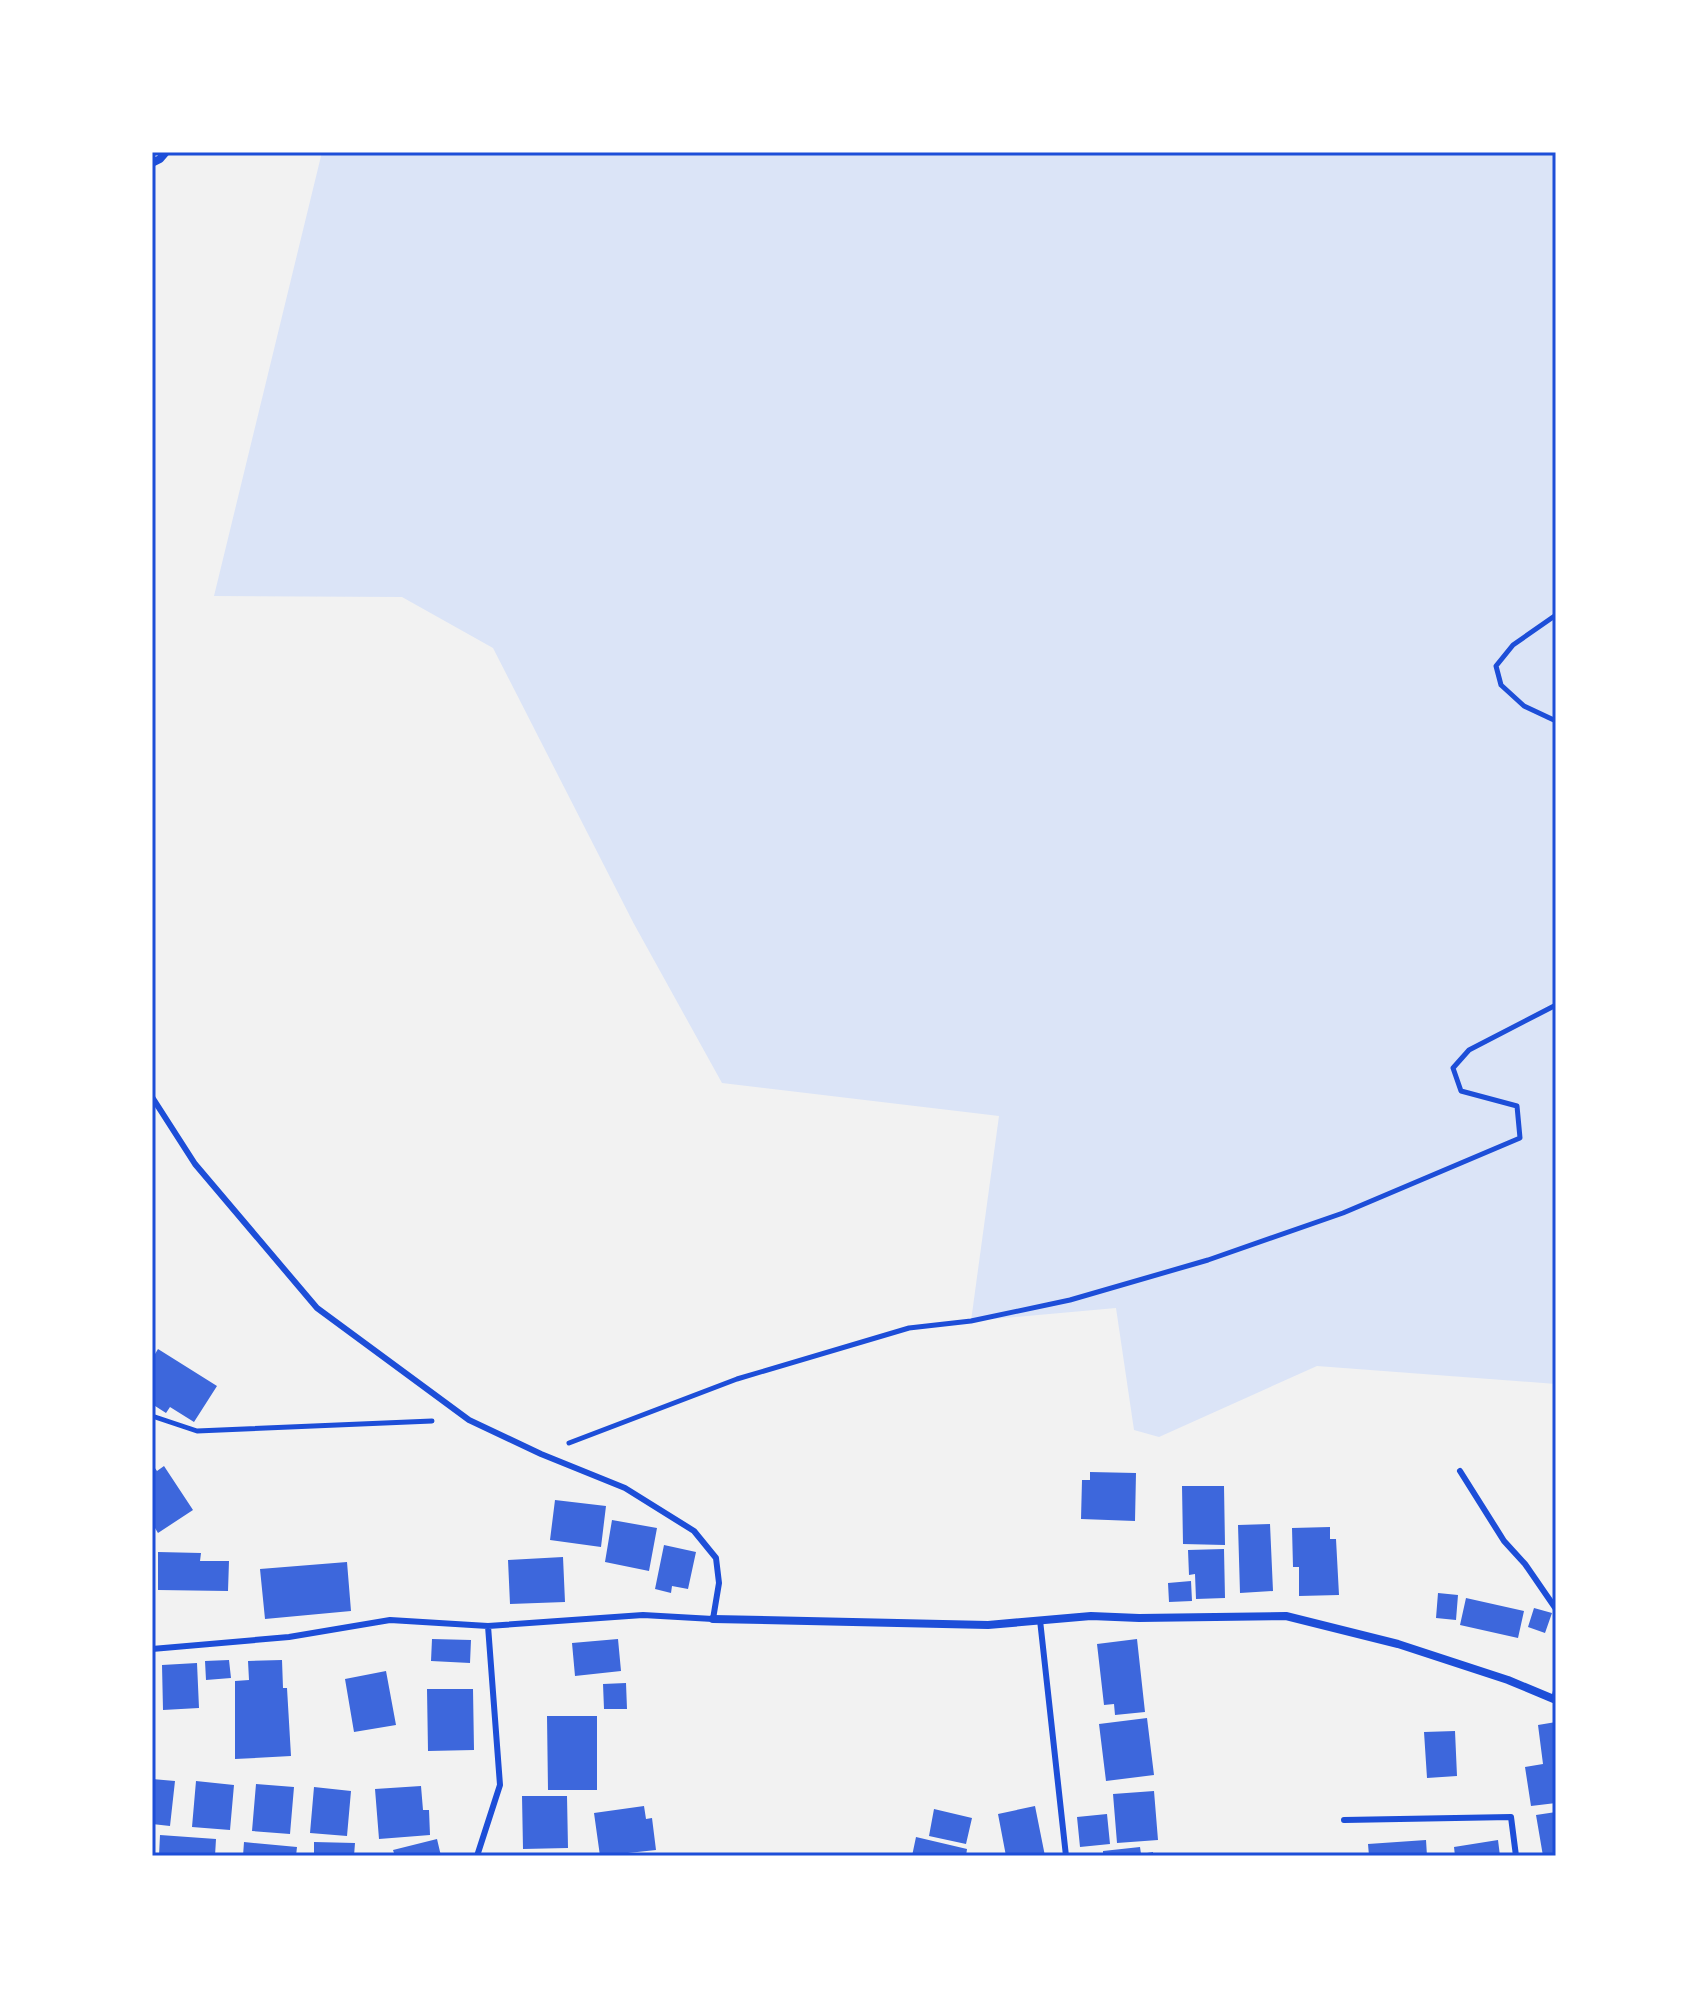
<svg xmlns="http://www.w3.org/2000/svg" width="1708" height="2008" viewBox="0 0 1708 2008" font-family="'Work Sans',sans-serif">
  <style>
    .green { fill: #dbe4f7 }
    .building { fill: #3d67dc }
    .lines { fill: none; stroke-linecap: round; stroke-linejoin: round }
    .path { stroke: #1d4ed8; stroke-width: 5 }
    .service { stroke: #1d4ed8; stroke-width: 6 }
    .minor { stroke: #1d4ed8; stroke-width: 8 }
    .neatline { fill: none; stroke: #1d4ed8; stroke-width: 3 }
  </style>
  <rect width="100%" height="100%" fill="#f2f2f2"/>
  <path class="green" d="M 322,152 L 1556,152 L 1556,1384 L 1317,1366 L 1159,1437 L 1134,1430 L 1116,1308 L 971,1321 L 999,1116 L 722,1083 L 634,924 L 493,648 L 402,597 L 214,596 Z"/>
  <path class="building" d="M 158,1349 L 217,1386 L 194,1422 L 170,1407 L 166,1413 L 152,1404 L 152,1359 Z
    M 152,1464 L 157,1471 L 164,1466 L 193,1510 L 158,1533 L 152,1523 Z
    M 1090,1472 L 1136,1473 L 1135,1521 L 1081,1519 L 1082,1480 L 1090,1480 Z
    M 1182,1486 L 1224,1486 L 1225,1545 L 1183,1544 Z
    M 555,1500 L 606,1506 L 601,1547 L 550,1540 Z
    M 612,1520 L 657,1528 L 649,1571 L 605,1562 Z
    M 1270,1524 L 1273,1591 L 1240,1593 L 1238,1525 Z
    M 1330,1527 L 1330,1539 L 1336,1539 L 1339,1595 L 1299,1596 L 1299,1567 L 1293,1567 L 1292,1528 Z
    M 664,1545 L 696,1552 L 688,1589 L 672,1586 L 671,1593 L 655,1589 Z
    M 1224,1549 L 1225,1598 L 1196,1599 L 1195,1574 L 1189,1575 L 1188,1550 Z
    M 158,1552 L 201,1553 L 200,1561 L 229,1561 L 228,1591 L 158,1590 Z
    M 563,1557 L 565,1602 L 510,1604 L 508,1560 Z
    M 347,1562 L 351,1611 L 265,1619 L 260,1569 Z
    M 1191,1581 L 1192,1601 L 1169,1602 L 1168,1583 Z
    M 1438,1593 L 1458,1595 L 1456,1620 L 1436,1618 Z
    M 1466,1598 L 1524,1611 L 1518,1638 L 1460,1625 Z
    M 1534,1608 L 1552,1613 L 1545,1633 L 1528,1627 Z
    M 432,1639 L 471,1640 L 470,1663 L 431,1661 Z
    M 618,1639 L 621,1671 L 575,1676 L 572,1643 Z
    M 1137,1639 L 1145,1712 L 1115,1715 L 1114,1704 L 1104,1705 L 1097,1644 Z
    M 229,1660 L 231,1678 L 206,1680 L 205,1661 Z
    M 282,1660 L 283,1688 L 287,1688 L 291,1756 L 235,1759 L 235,1681 L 249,1680 L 248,1661 Z
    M 197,1663 L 199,1708 L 163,1710 L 162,1665 Z
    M 386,1671 L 396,1725 L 354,1732 L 345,1679 Z
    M 626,1683 L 627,1709 L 604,1709 L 603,1684 Z
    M 427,1689 L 473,1689 L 474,1750 L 428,1751 Z
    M 547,1716 L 597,1716 L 597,1790 L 548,1790 Z
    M 1147,1718 L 1154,1775 L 1106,1781 L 1099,1724 Z
    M 1556,1722 L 1556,1803 L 1531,1806 L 1525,1767 L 1543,1764 L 1538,1725 Z
    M 1455,1731 L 1457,1776 L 1427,1778 L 1424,1732 Z
    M 152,1779 L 175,1781 L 170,1826 L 152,1824 Z
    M 196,1781 L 234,1785 L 230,1830 L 192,1827 Z
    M 256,1784 L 294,1787 L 290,1834 L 252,1831 Z
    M 421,1786 L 423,1810 L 429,1810 L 430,1835 L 379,1839 L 375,1789 Z
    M 314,1787 L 351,1791 L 347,1836 L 310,1833 Z
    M 1154,1791 L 1158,1840 L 1117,1843 L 1113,1794 Z
    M 522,1796 L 567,1796 L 568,1848 L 523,1849 Z
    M 644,1806 L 646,1819 L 652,1818 L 656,1850 L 600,1856 L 594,1813 Z
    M 1035,1806 L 1045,1856 L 1006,1856 L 998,1814 Z
    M 934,1809 L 972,1818 L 966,1844 L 929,1836 Z
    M 1556,1812 L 1556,1856 L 1543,1856 L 1536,1815 Z
    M 1107,1814 L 1110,1844 L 1080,1847 L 1077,1817 Z
    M 160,1835 L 216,1839 L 215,1856 L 159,1856 Z
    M 916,1837 L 967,1849 L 966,1856 L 912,1856 Z
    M 437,1839 L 441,1856 L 395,1856 L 393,1850 Z
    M 1426,1840 L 1427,1856 L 1369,1856 L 1368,1844 Z
    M 1498,1840 L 1500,1856 L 1455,1856 L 1454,1847 Z
    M 244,1842 L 297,1847 L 296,1856 L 243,1856 Z
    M 314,1842 L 355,1843 L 354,1856 L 314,1856 Z
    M 1140,1847 L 1141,1854 L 1153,1852 L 1153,1856 L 1103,1856 L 1103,1851 Z"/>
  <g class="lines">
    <path class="path" d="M 1556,615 L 1513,645 L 1496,666 L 1501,685 L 1524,706 L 1556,721
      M 152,1416 L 197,1431 L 432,1421
      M 569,1443 L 737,1379 L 909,1328 L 971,1321 L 1070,1300 L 1208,1260 L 1343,1213 L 1520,1138 L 1517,1106 L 1461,1091 L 1453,1068 L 1469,1050 L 1556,1005"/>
    <path class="service" d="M 152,1097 L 195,1164 L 317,1308 L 469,1420 L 541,1454 L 625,1488 L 694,1531 L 716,1558 L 719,1583 L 713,1619 L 643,1615 L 488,1626 L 390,1620 L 289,1637 L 152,1649
      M 1460,1471 L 1504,1541 L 1525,1564 L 1556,1609
      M 1040,1620 L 1066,1856
      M 1554,1699 L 1556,1691
      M 1344,1820 L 1511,1817 L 1516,1856
      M 477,1856 L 500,1785 L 488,1626"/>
    <path class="minor" d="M 152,163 L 160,159 L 166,152
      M 713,1619 L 988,1625 L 1091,1616 L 1139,1618 L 1286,1616 L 1398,1644 L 1508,1680 L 1556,1700"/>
  </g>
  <rect width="1708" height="2008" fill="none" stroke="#ffffff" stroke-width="308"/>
  <rect x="154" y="154" width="1400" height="1700" class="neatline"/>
</svg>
